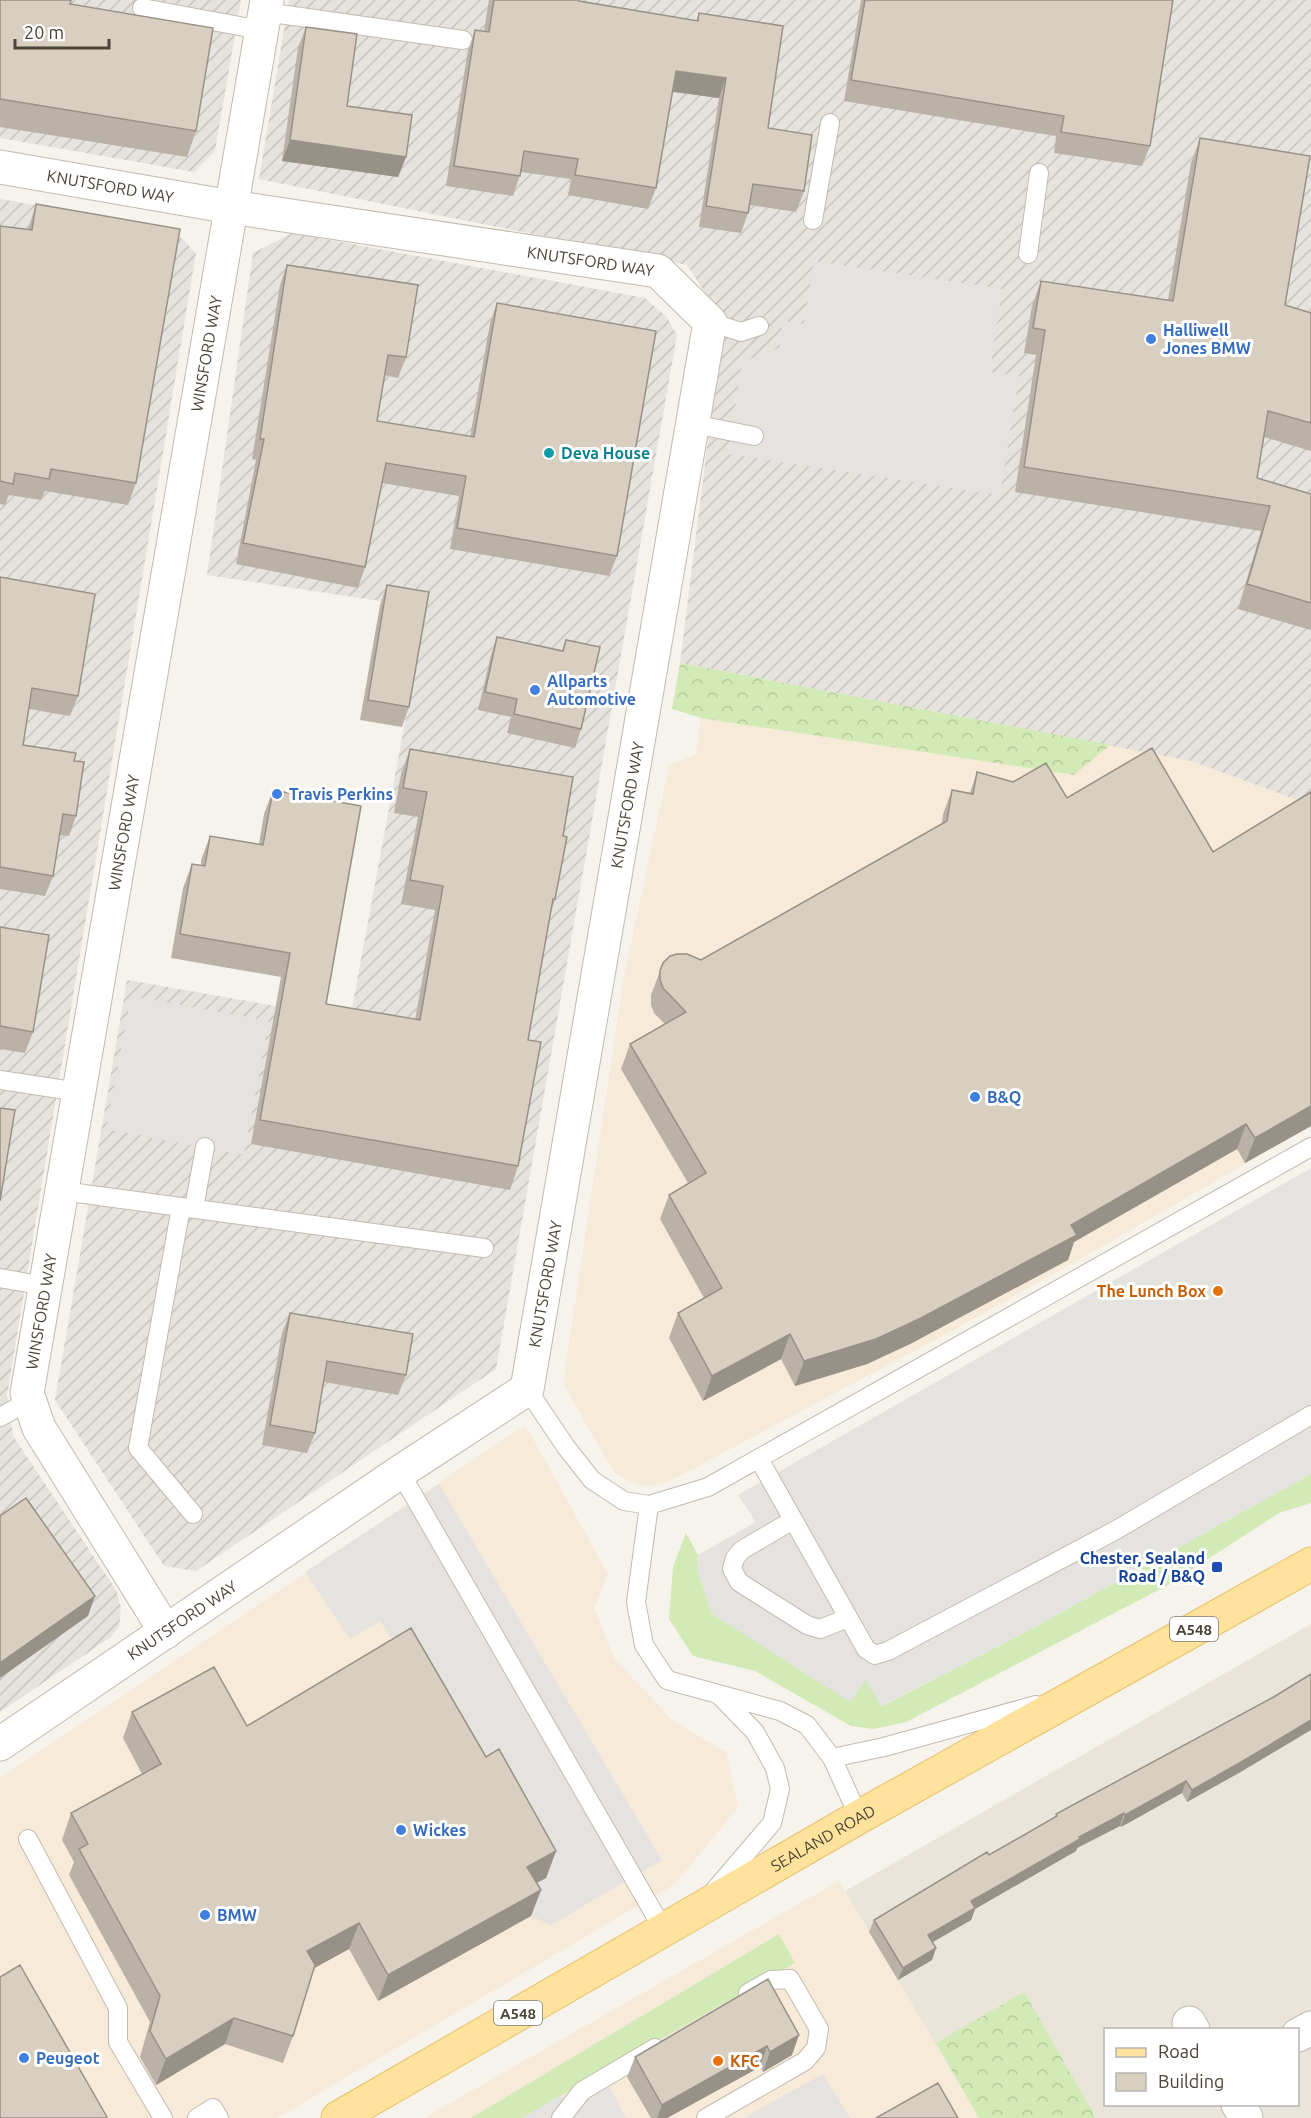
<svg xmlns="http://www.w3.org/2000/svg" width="1311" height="2118" viewBox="0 0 1311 2118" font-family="Ubuntu,sans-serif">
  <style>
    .residential { fill: #eae5da; fill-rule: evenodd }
    .commercial { fill: #f7ead8 }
    .industrial { fill: url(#industrial-furrows) }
    .grass { fill: #d2eab5 }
    .forest { fill: url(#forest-crowns) }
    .parking { fill: #e5e3e0 }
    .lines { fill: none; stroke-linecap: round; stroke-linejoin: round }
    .lane-casing { stroke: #c2bbae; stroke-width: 20 }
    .street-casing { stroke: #c2bbae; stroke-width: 35 }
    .primary-casing { stroke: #e6c16a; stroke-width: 35 }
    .lane { stroke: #fff; stroke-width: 18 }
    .street { stroke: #fff; stroke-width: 33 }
    .primary { stroke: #ffe39c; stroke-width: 33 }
    .wall { fill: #bab2a6 }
    .shaded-wall { fill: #979187 }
    .building { fill: #d8cfc1; stroke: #979187; stroke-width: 1.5 }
    .shop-dot { fill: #3f7fe0; stroke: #fff; stroke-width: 2 }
    .culture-dot { fill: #0f9aa8; stroke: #fff; stroke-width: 2 }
    .food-dot { fill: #e8710a; stroke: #fff; stroke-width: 2 }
    .transit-dot { fill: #1a4fb4; stroke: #fff; stroke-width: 2 }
    .labels { text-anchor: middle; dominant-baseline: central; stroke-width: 6; stroke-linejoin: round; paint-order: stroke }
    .shield { fill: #fff; stroke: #817c74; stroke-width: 1.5 }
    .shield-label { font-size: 15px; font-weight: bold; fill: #4b4439 }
    .street-label { font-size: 16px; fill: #4b4439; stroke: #fff }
    .shop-label { font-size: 16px; font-weight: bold; fill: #366cbe; stroke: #fff; text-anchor: start }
    .culture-label { font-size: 16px; font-weight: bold; fill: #0d838f; stroke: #fff; text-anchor: start }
    .food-label { font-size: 16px; font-weight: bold; fill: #c56008; stroke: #fff; text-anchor: end }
    .transit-label { font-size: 16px; font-weight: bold; fill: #164399; stroke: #fff; text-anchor: end }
  </style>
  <defs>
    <pattern id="industrial-furrows" width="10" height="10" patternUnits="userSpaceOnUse" patternTransform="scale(1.5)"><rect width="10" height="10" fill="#e6e2dd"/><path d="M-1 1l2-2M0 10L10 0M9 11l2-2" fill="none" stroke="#c7c3be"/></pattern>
    <pattern id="forest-crowns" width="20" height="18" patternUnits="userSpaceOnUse" patternTransform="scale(1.5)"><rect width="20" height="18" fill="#d2eab5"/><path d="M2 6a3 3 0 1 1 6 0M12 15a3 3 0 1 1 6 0" fill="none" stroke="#b6ca9c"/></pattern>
  </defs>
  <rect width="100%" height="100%" fill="#f6f3ec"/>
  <path class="residential" d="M 1311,1624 L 1311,2118 L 979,2118 L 845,1891 ZM 1106,2030 L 1298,2030 L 1298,2104 L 1106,2104 Z"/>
  <path class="commercial" d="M 701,718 L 1073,775 L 1110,745 L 1191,761 L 1311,805 L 1311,1126 L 1091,1253 L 950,1332 L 670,1481 L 655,1485 L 641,1485 L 626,1480 L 614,1472 L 563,1384 L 624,976 L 669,766 L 696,754 Z
    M 526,1426 L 608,1574 L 594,1608 L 614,1658 L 674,1722 L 726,1752 L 738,1807 L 675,1884 L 277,2118 L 0,2118 L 0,1778 L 515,1432 Z
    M 839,1881 L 979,2118 L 424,2118 Z"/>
  <path class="industrial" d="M 0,0 L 241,0 L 215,151 L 194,172 L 0,138 Z
    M 289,0 L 1311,0 L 1311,805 L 1191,761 L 680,663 L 723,320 L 687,265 L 259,179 Z
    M 0,199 L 171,228 L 196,253 L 7,1395 L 13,1436 L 116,1590 L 121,1607 L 119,1626 L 111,1637 L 0,1712 Z
    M 292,233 L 645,298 L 666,316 L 677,335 L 496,1369 L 196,1571 L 164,1566 L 55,1400 L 127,980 L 350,1019 L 426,608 L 207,575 L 253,253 Z"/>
  <path class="grass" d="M 1311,1474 L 1311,1503 L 1279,1513 L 1168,1585 L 906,1722 L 874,1729 L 851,1726 L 755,1671 L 693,1656 L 669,1619 L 673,1567 L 686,1533 L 698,1555 L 697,1570 L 850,1701 L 866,1679 L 882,1706 L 1024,1633 Z
    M 779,1934 L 795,1963 L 522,2118 L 471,2118 Z"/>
  <path class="forest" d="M 680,663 L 1110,745 L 1074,775 L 701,718 L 672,709 Z
    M 1024,1992 L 1096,2118 L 979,2118 L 936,2043 Z"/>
  <path class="parking" d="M 814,261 L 1002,289 L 990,372 L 1019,376 L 1000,495 L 728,454 L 742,362 L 779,348 L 783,321 L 804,324 Z
    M 131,996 L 269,1021 L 244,1155 L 106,1129 Z
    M 1311,1168 L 1311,1474 L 1024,1633 L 881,1706 L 866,1680 L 850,1702 L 712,1614 L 697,1570 L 698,1555 L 756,1522 L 738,1495 Z
    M 439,1484 L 662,1860 L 551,1925 L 531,1916 L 518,1893 L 546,1877 L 380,1621 L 350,1639 L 305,1572 Z
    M 823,2074 L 850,2118 L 743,2118 Z
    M 610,2087 L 626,2118 L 522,2118 L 557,2097 L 586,2099 Z"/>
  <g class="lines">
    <defs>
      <path id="lane" d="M 142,8 L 261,30
        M 265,12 L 463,40
        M 813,220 L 830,123
        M 1028,254 L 1039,173
        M 710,322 L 741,332 L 759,326
        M 693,424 L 754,436
        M 0,1080 L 79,1092
        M 62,1191 L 484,1248
        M 181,1207 L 138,1448 L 193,1514
        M 194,1208 L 205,1147
        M 0,1278 L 45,1286
        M 527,1389 L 566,1447 L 592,1480 L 624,1501 L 649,1505 L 708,1487 L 1311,1147
        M 0,1417 L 29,1401
        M 759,1459 L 866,1649 L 875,1655 L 888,1651 L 1116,1530 L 1311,1415
        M 400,1472 L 663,1929
        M 649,1505 L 636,1602 L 644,1645 L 667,1680 L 780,1711 L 807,1725 L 832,1758 L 859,1817
        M 793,1520 L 742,1550 L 735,1558 L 732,1569 L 739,1582 L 807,1625 L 820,1629 L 848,1618
        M 832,1758 L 884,1747 L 1036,1705
        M 28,1839 L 118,2008 L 118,2042 L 163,2118
        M 713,1892 L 772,1823 L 780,1789 L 775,1768 L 755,1732 L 720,1696
        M 197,2118 L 213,2108 L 219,2118
        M 561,2118 L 582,2091 L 655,2048
        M 706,2118 L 805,2061 L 816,2048 L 819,2029 L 790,1979 L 771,1980 L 748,1993"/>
      <g id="street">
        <path id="s1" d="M 0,167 L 231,207 L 658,271 L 710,322 L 527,1389 L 400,1472 L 0,1744"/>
        <path id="s2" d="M 166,1632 L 39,1428 L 27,1393 L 267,0"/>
        <path d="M 1189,2023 L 1193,2030"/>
        <path d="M 1298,2035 L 1311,2028"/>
        <path d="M 1238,2104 L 1246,2118"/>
      </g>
      <g id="primary">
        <path id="s3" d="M 338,2118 L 859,1817 L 1311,1564"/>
      </g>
    </defs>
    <use href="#lane" class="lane-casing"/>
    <use href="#street" class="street-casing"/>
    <use href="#primary" class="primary-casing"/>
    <use href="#lane" class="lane"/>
    <use href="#street" class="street"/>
    <use href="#primary" class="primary"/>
  </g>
  <path class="wall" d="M 0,0 L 70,4 L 196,131 L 187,157 L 0,127 Z
    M 489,0 L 579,0 L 579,1 L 696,21 L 699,13 L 768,128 L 804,191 L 796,212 L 750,205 L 748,213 L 741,233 L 699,227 L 719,98 L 672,92 L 656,188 L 648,209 L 568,195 L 571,179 L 521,172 L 513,196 L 446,186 L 468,50 L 475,30 L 484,31 Z
    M 861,0 L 1173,0 L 1150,146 L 1142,166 L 1054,153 L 1056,136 L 844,101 Z
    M 306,27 L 347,106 L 406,157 L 398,177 L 282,161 L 298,48 Z
    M 1200,138 L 1285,305 L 1311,313 L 1311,451 L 1264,437 L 1257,478 L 1311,494 L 1311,630 L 1238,609 L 1261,531 L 1015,492 L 1036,355 L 1024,353 L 1032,306 L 1041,281 L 1168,300 L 1191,163 Z
    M 36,204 L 136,483 L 128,505 L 45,491 L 41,500 L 9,495 L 5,505 L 0,504 L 0,226 L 28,230 Z
    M 287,265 L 406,357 L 398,378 L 384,375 L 377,421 L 470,437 L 490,323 L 497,303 L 617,556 L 609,576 L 450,549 L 459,496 L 382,483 L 365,567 L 358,588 L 236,564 L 256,460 L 252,459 L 280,285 Z
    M 0,577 L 78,696 L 70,716 L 29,709 L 23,745 L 74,761 L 76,816 L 69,836 L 59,835 L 53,876 L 45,896 L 0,889 Z
    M 387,585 L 409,707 L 402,727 L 360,720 L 380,605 Z
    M 497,637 L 562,651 L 566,640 L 581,729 L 575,748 L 507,733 L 511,717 L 478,710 L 491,655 Z
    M 410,749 L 563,836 L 555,899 L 550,915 L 528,1040 L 518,1166 L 510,1190 L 251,1144 L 281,977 L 171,958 L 183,888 L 192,864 L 201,866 L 201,860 L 210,836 L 259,844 L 264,814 L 273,790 L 326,1004 L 415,1020 L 435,910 L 401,904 L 418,817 L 394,813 L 401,774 Z
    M 977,772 L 1067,798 L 1213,852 L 1311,792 L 1311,1126 L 1245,1163 L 1237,1149 L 1074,1242 L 1068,1260 L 910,1344 L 867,1364 L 795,1386 L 781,1359 L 703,1401 L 669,1338 L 678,1313 L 704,1298 L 660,1219 L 669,1195 L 688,1183 L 621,1069 L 630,1044 L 665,1024 L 654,1013 L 651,1005 L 651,995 L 660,971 L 701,960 L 942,824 L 943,814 L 952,790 L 970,793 Z
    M 0,927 L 33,1032 L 25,1053 L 0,1049 Z
    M 290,1313 L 406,1375 L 398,1395 L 324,1382 L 315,1433 L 307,1453 L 262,1445 L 282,1333 Z
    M 1272,1698 L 1244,1770 L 1187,1802 L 1182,1793 L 1121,1827 L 1120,1826 L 1077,1848 L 1076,1851 L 975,1909 L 971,1920 L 933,1942 L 936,1948 L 932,1960 L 898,1980 L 869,1932 L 874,1920 L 1055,1817 L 1056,1814 Z
    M 132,1712 L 486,1757 L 556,1851 L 546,1878 L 536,1883 L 541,1890 L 531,1916 L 378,2001 L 349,1949 L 314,1968 L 293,2036 L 283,2063 L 225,2044 L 156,2085 L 140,2057 L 150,2022 L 69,1875 L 74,1862 L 62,1840 L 71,1813 L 142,1774 L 123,1738 Z
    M 768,1979 L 792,2055 L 763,2072 L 760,2067 L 667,2118 L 651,2118 L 627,2077 L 635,2057 Z"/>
  <path class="shaded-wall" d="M 676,71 L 726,78 L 719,98 L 668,91 Z
    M 290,140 L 406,157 L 398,177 L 282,161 Z
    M 1311,1106 L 1311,1126 L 1245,1163 L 1255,1138 Z
    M 1246,1124 L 1237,1149 L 1074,1242 L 1068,1260 L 910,1344 L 867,1364 L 795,1386 L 804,1361 L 1071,1225 Z
    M 790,1334 L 781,1359 L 703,1401 L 712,1376 Z
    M 95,1596 L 88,1616 L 0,1678 L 0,1663 Z
    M 1311,1720 L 1311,1730 L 1244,1770 L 1187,1802 L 1192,1790 Z
    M 1186,1781 L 1182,1793 L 1121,1827 L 1125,1815 Z
    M 1124,1813 L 1120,1826 L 1077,1848 L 1076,1851 L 975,1909 L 971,1920 L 924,1947 L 928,1935 L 971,1901 L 1079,1837 Z
    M 556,1851 L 546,1878 L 518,1893 L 527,1867 Z
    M 541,1890 L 531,1916 L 378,2001 L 388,1975 Z
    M 359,1923 L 349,1949 L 298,1977 L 307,1951 Z
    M 936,1948 L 932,1960 L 898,1980 L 903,1968 Z
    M 234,2018 L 225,2044 L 156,2085 L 166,2059 Z
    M 799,2035 L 792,2055 L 763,2072 L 770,2052 Z
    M 767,2046 L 760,2067 L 667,2118 L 657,2118 L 662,2105 Z"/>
  <path class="building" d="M 0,0 L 71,0 L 70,4 L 213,28 L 196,131 L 0,99 Z
    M 494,0 L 579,0 L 579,1 L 698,21 L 699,13 L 783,26 L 768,128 L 812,135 L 804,191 L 753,184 L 748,213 L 706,206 L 726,78 L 676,71 L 656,188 L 575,175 L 578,159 L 524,151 L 520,176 L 454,166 L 475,30 L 489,32 Z
    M 865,0 L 1173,0 L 1150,146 L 1061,132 L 1064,116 L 851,80 Z
    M 306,27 L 357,34 L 347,106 L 412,115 L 406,157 L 290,140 Z
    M 1200,138 L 1310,156 L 1285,305 L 1311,313 L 1311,423 L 1268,411 L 1257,478 L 1311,494 L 1311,603 L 1247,584 L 1270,506 L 1024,467 L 1045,330 L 1033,328 L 1041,281 L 1173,301 Z
    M 36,204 L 180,229 L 136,483 L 51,469 L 49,479 L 15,473 L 13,484 L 0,481 L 0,226 L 32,230 Z
    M 287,265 L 418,285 L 406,357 L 388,355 L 377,421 L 474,437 L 497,303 L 656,331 L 617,556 L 457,528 L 466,476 L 386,463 L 365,567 L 243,543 L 264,439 L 260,439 Z
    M 0,577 L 95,594 L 78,696 L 32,688 L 23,745 L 76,753 L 74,761 L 84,762 L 76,816 L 63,814 L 53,876 L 0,867 Z
    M 387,585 L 429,592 L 409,707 L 368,700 Z
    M 497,637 L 563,651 L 566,640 L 600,647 L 581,729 L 514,714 L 517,699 L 485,692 Z
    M 1152,748 L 1213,852 L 1311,792 L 1311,1106 L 1255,1138 L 1246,1124 L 1071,1225 L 1077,1235 L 919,1319 L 876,1339 L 804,1361 L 790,1334 L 712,1376 L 678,1313 L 722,1288 L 669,1195 L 706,1173 L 630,1044 L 686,1012 L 663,988 L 660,980 L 660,971 L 663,963 L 670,956 L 677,954 L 687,954 L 701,960 L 947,821 L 952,790 L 973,794 L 977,772 L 1013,782 L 1046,763 L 1067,798 Z
    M 410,749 L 573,777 L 563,836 L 567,837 L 555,899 L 553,899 L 528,1040 L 541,1042 L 518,1166 L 260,1120 L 290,953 L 180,934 L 192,864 L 205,866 L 210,836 L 263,845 L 273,790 L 361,806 L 326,1004 L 420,1020 L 443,886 L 410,880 L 427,792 L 403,788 Z
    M 0,927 L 49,935 L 33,1032 L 0,1026 Z
    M 0,1108 L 15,1110 L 0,1201 Z
    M 290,1313 L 413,1334 L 406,1375 L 327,1361 L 315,1433 L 270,1425 Z
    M 26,1498 L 95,1596 L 0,1663 L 0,1516 Z
    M 411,1628 L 486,1757 L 499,1749 L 556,1851 L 527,1867 L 541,1890 L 388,1975 L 359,1923 L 307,1951 L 315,1965 L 293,2036 L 234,2018 L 166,2059 L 150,2031 L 160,1996 L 79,1849 L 88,1844 L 71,1813 L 161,1764 L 132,1712 L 214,1667 L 247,1726 Z
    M 1311,1674 L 1311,1720 L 1248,1758 L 1192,1790 L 1186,1781 L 1125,1815 L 1124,1813 L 1079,1837 L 1080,1839 L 971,1901 L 975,1908 L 928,1935 L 936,1948 L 903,1968 L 874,1920 L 987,1852 L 989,1855 L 1057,1816 L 1056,1814 L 1272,1698 Z
    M 20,1965 L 107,2117 L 104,2118 L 0,2118 L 0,1977 Z
    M 768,1979 L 799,2035 L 770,2052 L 767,2046 L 662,2105 L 635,2057 Z
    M 938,2083 L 958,2118 L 876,2118 Z"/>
  <g class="shop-dot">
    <circle cx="1151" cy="339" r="6"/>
    <circle cx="535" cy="690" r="6"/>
    <circle cx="277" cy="794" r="6"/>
    <circle cx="975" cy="1097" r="6"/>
    <circle cx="401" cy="1830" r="6"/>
    <circle cx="205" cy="1915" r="6"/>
    <circle cx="24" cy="2058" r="6"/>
  </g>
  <circle class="culture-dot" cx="549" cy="453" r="6"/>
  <g class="food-dot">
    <circle cx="1218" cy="1291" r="6"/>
    <circle cx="718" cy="2061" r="6"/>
  </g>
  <rect class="transit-dot" x="1211" y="1561" width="12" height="12" rx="3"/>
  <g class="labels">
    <g class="shield">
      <rect x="1170" y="1617" width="48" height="24" rx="4.5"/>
      <rect x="494" y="2001" width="48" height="24" rx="4.5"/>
    </g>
    <g class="shield-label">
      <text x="1194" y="1629">A548</text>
      <text x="518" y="2013">A548</text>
    </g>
    <g class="street-label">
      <text stroke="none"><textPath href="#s1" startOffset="112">KNUTSFORD WAY</textPath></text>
      <text stroke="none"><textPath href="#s1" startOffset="598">KNUTSFORD WAY</textPath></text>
      <text stroke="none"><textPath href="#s2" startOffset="1332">WINSFORD WAY</textPath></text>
      <text transform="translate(627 805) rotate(-80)">KNUTSFORD WAY</text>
      <text stroke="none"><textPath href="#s2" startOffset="846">WINSFORD WAY</textPath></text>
      <text transform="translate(545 1284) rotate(-80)">KNUTSFORD WAY</text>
      <text stroke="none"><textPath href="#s2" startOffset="360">WINSFORD WAY</textPath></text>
      <text transform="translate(182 1620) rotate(-34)">KNUTSFORD WAY</text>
      <text stroke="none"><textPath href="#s3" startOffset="560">SEALAND ROAD</textPath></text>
    </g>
    <g class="shop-label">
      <text x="1163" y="330">Halliwell<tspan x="1163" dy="18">Jones BMW</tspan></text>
      <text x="547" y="681">Allparts<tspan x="547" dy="18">Automotive</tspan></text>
      <text x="289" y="794">Travis Perkins</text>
      <text x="987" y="1097">B&amp;Q</text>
      <text x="413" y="1830">Wickes</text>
      <text x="217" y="1915">BMW</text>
      <text x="36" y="2058">Peugeot</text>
    </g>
    <g class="culture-label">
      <text x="561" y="453">Deva House</text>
    </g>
    <g class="food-label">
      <text x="1206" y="1291">The Lunch Box</text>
      <text x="730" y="2061" text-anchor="start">KFC</text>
    </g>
    <g class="transit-label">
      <text x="1205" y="1558">Chester, Sealand<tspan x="1205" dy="18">Road / B&amp;Q</tspan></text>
    </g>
  </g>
  <rect x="1104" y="2028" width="195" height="78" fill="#ffffff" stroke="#b7b4b0" stroke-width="1.5"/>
  <rect x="1116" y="2048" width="30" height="9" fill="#ffe39c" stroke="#b7b4b0" stroke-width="1.5"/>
  <text x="1158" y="2058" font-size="18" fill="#4b4439">Road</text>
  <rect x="1116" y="2073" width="30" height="18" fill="#d8cfc1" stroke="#b7b4b0" stroke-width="1.5"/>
  <text x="1158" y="2088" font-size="18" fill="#4b4439">Building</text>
  <path d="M15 39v9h94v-9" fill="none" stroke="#4b4439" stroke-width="3"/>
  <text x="24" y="39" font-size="18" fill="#4b4439" stroke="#ffffff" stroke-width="4.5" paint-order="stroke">20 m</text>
</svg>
